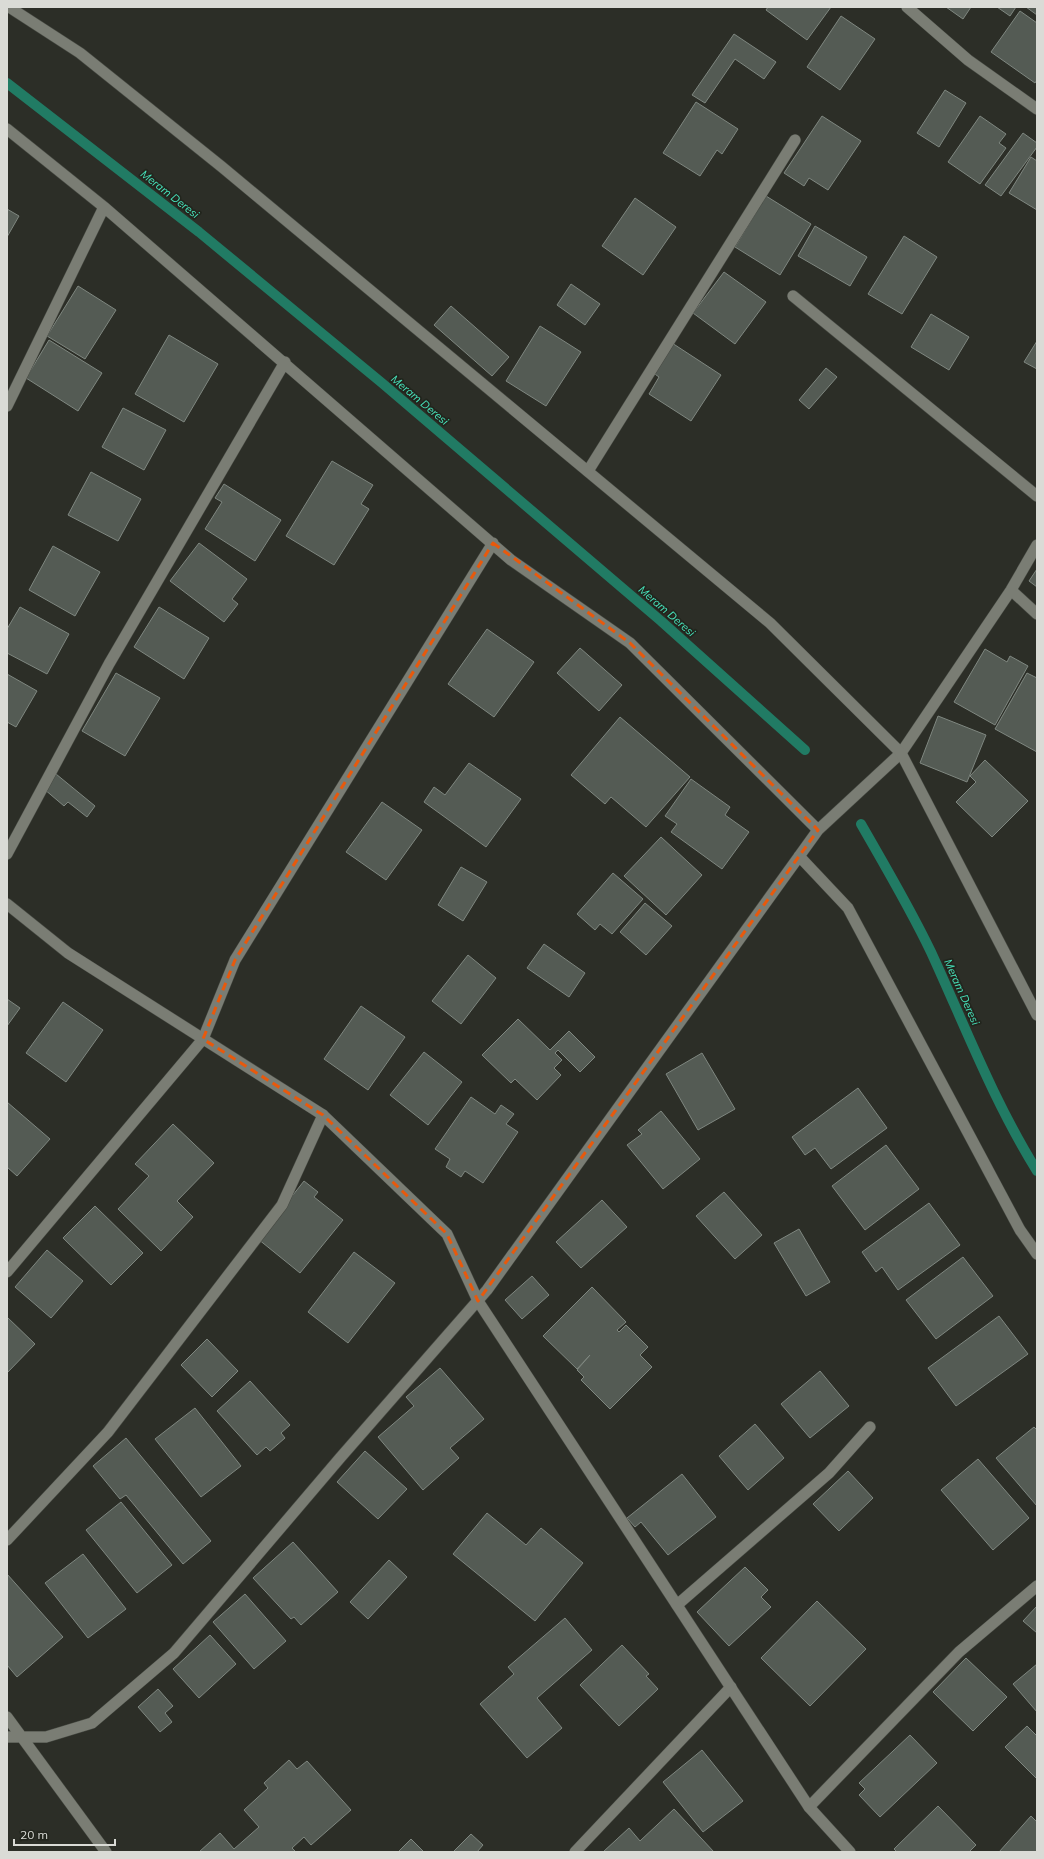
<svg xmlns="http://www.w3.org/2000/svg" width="1044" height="1859" viewBox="0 0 1044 1859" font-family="Mulish,sans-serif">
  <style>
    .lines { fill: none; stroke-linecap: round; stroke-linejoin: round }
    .stream { stroke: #217b64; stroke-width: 10 }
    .building { fill: #545b54; stroke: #7f8780 }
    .minor-casing { stroke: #474a43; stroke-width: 12 }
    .tertiary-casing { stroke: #474a43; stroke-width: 12 }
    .minor { stroke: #7a7d74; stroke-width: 11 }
    .tertiary { stroke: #7a7d74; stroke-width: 11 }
    .marked { fill: none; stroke: #e8590c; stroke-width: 3; stroke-dasharray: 8 5; stroke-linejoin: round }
    .labels { text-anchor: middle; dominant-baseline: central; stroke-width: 3.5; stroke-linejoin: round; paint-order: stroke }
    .water-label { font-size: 11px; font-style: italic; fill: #47e5bd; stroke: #22251d }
  </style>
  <rect width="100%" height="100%" fill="#2c2e27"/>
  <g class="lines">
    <path class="stream" d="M 7,83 L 199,232 L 382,383 L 661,621 L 805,750
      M 861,824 C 885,866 910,908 931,952 C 965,1026 994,1102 1037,1171"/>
  </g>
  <path class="building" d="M 768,7 L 831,7 L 807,40 L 766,10 Z
    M 946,7 L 971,7 L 963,19 Z
    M 997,7 L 1016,7 L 1010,16 Z
    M 1026,7 L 1037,7 L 1037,15 Z
    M 1020,11 L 1037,23 L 1037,80 L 1035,83 L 991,52 Z
    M 841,16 L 875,39 L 840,90 L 807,67 Z
    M 734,34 L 776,62 L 764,79 L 735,59 L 705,103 L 692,95 Z
    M 945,90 L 966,103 L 939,147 L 917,133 Z
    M 696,102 L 738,129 L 722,154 L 717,150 L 700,176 L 663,153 Z
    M 822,116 L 861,141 L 828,190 L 809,178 L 804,186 L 784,173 Z
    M 980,116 L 1006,134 L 999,143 L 1006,148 L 980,184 L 948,162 Z
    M 1023,133 L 1037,143 L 1037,147 L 1001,196 L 985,185 Z
    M 1031,157 L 1037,161 L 1037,210 L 1009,193 Z
    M 766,196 L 811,224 L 780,275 L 735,247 Z
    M 635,198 L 676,227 L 643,275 L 602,246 Z
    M 7,209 L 19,216 L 7,237 Z
    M 815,226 L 867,257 L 850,286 L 798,256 Z
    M 904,236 L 937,257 L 902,314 L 868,294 Z
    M 724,272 L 766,302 L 735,344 L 693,313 Z
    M 571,284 L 600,304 L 585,325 L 557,305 Z
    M 78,286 L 116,310 L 85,359 L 47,336 Z
    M 451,306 L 509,357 L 492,376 L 434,325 Z
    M 931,314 L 969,337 L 949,370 L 911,347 Z
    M 540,326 L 581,352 L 546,406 L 506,381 Z
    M 169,335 L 218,364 L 184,422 L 135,394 Z
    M 49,340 L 102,373 L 78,411 L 26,378 Z
    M 1037,341 L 1037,369 L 1024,362 Z
    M 672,343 L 721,375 L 691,421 L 649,394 L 659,377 L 652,372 Z
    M 826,368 L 837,377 L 809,409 L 799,400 Z
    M 123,408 L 166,430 L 144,470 L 102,447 Z
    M 332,461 L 373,485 L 361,504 L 369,509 L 334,565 L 286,536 Z
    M 91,472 L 141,499 L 118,541 L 68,515 Z
    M 224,484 L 281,520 L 255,561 L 205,529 L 222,502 L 215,498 Z
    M 199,543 L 247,579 L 232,599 L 238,604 L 224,622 L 170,581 Z
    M 53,546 L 100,572 L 75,616 L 29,590 Z
    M 1037,569 L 1037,587 L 1029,581 Z
    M 20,607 L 69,634 L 47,674 L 7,653 L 7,629 Z
    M 159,607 L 209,638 L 184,679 L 134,647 Z
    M 487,629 L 534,662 L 494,717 L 448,684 Z
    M 580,648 L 622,685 L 599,711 L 557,673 Z
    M 985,649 L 1007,662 L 1010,656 L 1028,666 L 995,725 L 954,702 Z
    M 116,673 L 160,698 L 125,756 L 82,731 Z
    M 1027,673 L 1037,678 L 1037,752 L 995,729 Z
    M 7,674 L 37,691 L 16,727 L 7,722 Z
    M 938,716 L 986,735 L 967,782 L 920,763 Z
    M 620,717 L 690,777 L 646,827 L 611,797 L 605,804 L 571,775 Z
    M 985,760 L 1028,801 L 992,837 L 956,802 L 976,782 L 970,776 Z
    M 469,763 L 521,799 L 486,847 L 424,802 L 434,787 L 445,795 Z
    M 56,774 L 95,806 L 87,817 L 68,802 L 64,806 L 44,789 Z
    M 691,779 L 730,807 L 725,815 L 749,832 L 722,869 L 671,832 L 677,824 L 665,816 Z
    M 382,802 L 422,830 L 386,880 L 346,852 Z
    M 661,837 L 702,875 L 666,915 L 624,876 Z
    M 461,867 L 487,882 L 463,921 L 438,905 Z
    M 613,873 L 643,899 L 612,934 L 600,924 L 595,930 L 577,914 Z
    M 645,903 L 672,926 L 646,955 L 620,932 Z
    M 544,944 L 585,973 L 569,997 L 527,968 Z
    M 468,955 L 496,978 L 461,1024 L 432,1001 Z
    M 7,999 L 20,1008 L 7,1026 Z
    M 63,1002 L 103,1030 L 66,1082 L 26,1053 Z
    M 361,1006 L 405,1037 L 368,1090 L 324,1059 Z
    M 518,1019 L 550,1050 L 569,1031 L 595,1057 L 580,1072 L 558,1050 L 555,1053 L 562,1060 L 554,1068 L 561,1075 L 537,1100 L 515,1079 L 511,1083 L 482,1055 Z
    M 424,1052 L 462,1082 L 428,1125 L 390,1095 Z
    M 702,1053 L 735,1109 L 698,1130 L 666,1074 Z
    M 858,1088 L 887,1128 L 831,1169 L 815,1148 L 805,1155 L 792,1137 Z
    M 471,1097 L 495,1114 L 501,1105 L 514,1114 L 506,1124 L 518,1132 L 483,1183 L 465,1171 L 461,1177 L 446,1167 L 450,1159 L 435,1149 Z
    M 7,1102 L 50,1139 L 17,1176 L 7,1167 Z
    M 661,1111 L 700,1159 L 663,1189 L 627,1145 L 642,1134 L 638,1130 Z
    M 173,1124 L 214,1163 L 177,1201 L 193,1217 L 161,1251 L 118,1209 L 149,1176 L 135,1164 Z
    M 886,1145 L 919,1189 L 865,1230 L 832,1186 Z
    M 304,1181 L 318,1192 L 314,1197 L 343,1220 L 300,1273 L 258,1239 Z
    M 724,1192 L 762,1235 L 735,1259 L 696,1216 Z
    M 602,1200 L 627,1227 L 581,1268 L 556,1242 Z
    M 929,1203 L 960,1245 L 898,1290 L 882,1267 L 876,1272 L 862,1252 Z
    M 95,1206 L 143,1253 L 111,1285 L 63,1238 Z
    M 799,1229 L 830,1282 L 806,1296 L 774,1243 Z
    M 47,1250 L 83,1281 L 51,1318 L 15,1287 Z
    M 354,1252 L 395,1283 L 348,1343 L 308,1312 Z
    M 963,1257 L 993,1296 L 936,1339 L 906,1300 Z
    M 532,1276 L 549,1295 L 522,1319 L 505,1300 Z
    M 592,1287 L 626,1322 L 617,1330 L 619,1332 L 626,1325 L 648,1347 L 640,1355 L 652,1367 L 610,1409 L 581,1380 L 584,1377 L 577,1370 L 590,1355 L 577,1369 L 543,1336 Z
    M 999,1316 L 1028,1354 L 956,1406 L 928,1368 Z
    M 7,1317 L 35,1344 L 7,1373 Z
    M 207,1339 L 238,1371 L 212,1397 L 181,1365 Z
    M 440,1368 L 484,1419 L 450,1448 L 459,1458 L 423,1490 L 378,1437 L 414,1406 L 406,1397 Z
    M 820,1371 L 849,1406 L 810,1438 L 781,1404 Z
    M 250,1381 L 290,1425 L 281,1433 L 285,1438 L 270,1451 L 266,1447 L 257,1455 L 217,1411 Z
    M 195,1408 L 241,1466 L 201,1497 L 155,1439 Z
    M 755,1424 L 784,1458 L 748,1490 L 719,1456 Z
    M 1034,1427 L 1037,1430 L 1037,1506 L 996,1458 Z
    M 126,1438 L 211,1541 L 183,1564 L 126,1495 L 120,1499 L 93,1466 Z
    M 365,1451 L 407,1489 L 378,1519 L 337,1482 Z
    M 978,1459 L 1029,1518 L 993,1550 L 941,1490 Z
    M 848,1471 L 873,1498 L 839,1531 L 813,1504 Z
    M 682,1474 L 716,1517 L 668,1555 L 641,1522 L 635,1527 L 627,1518 Z
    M 121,1502 L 172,1565 L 137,1593 L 86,1530 Z
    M 487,1513 L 526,1545 L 541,1528 L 583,1563 L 535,1621 L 453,1554 Z
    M 293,1542 L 338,1592 L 301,1625 L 294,1617 L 291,1619 L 253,1578 Z
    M 83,1554 L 126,1609 L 88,1638 L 45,1583 Z
    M 389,1560 L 407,1577 L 368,1619 L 350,1602 Z
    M 745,1567 L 768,1590 L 761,1597 L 771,1607 L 729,1646 L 697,1612 Z
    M 7,1574 L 63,1637 L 17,1677 L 7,1665 Z
    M 245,1594 L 286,1641 L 254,1669 L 213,1622 Z
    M 817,1601 L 866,1649 L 810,1706 L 761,1658 Z
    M 1037,1606 L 1037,1633 L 1023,1621 Z
    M 565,1618 L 592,1650 L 537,1698 L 562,1728 L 527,1758 L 480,1704 L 514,1674 L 508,1667 Z
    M 210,1635 L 236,1664 L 199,1698 L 173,1669 Z
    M 622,1645 L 649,1674 L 646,1676 L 658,1689 L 619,1726 L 580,1685 Z
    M 966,1658 L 1007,1697 L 973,1731 L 933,1692 Z
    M 1037,1664 L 1037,1712 L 1013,1684 Z
    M 158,1689 L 173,1706 L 165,1713 L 172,1722 L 160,1732 L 138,1707 Z
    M 1027,1726 L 1037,1736 L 1037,1779 L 1005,1747 Z
    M 910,1735 L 937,1763 L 880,1817 L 859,1795 L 865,1789 L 859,1783 Z
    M 702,1750 L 743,1801 L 703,1832 L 663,1782 Z
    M 289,1760 L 297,1769 L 307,1761 L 351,1810 L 311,1845 L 304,1837 L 292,1848 L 296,1852 L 199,1852 L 220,1833 L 234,1849 L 259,1827 L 244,1810 L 268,1788 L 264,1783 Z
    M 938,1806 L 976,1845 L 969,1852 L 897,1852 L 894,1849 Z
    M 674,1809 L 714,1852 L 603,1852 L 629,1828 L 640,1841 Z
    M 1031,1816 L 1037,1822 L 1037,1852 L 999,1852 Z
    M 471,1834 L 483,1845 L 477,1852 L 453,1852 Z
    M 411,1839 L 424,1852 L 398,1852 Z"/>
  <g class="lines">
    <defs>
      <path id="minor" d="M 907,7 L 968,60 L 1037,109
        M 7,129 L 104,207 L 511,560 L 630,643 L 818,830
        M 793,296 L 1037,496
        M 7,406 L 104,207
        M 588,471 L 795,140
        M 1011,590 L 1037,614
        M 7,854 L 109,664 L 285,362
        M 799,856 L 848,908 L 1020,1230 L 1037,1254
        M 7,1272 L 203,1039 L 235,960 L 493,543
        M 7,1540 L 108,1432 L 282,1205 L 323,1115
        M 677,1605 L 829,1473 L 870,1427
        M 7,1717 L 106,1852
        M 7,1737 L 46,1737 L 92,1723 L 174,1653 L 340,1458 L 487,1290 L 818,830 L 901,753 L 1011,590 L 1037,545
        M 809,1807 L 959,1652 L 1037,1586
        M 575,1852 L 731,1687"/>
      <path id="tertiary" d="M 9,7 L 80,53 L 222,167 L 770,623 L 901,753 L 1037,1015
        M 7,904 L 68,953 L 323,1115 L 447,1234 L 478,1301 L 809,1807 L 850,1852"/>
    </defs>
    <use href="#minor" class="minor-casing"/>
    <use href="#tertiary" class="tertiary-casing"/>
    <use href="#minor" class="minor"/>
    <use href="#tertiary" class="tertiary"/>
  </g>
  <path class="marked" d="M 493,543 L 630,643 L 818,830 L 478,1301 L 447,1234 L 323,1115 L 203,1039 L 235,960 Z"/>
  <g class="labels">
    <g class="water-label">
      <text transform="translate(170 194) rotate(38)">Meram Deresi</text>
      <text transform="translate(420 400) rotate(40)">Meram Deresi</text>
      <text transform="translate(667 611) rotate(41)">Meram Deresi</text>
      <text transform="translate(962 992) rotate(66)">Meram Deresi</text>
    </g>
  </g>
  <rect width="1044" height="1859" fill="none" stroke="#dadbd6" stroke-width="16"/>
  <path d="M14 1839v6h101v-6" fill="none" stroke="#dadbd6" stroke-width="2"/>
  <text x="20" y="1839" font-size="12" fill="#dadbd6" stroke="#22251d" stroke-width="3" paint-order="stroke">20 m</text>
</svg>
